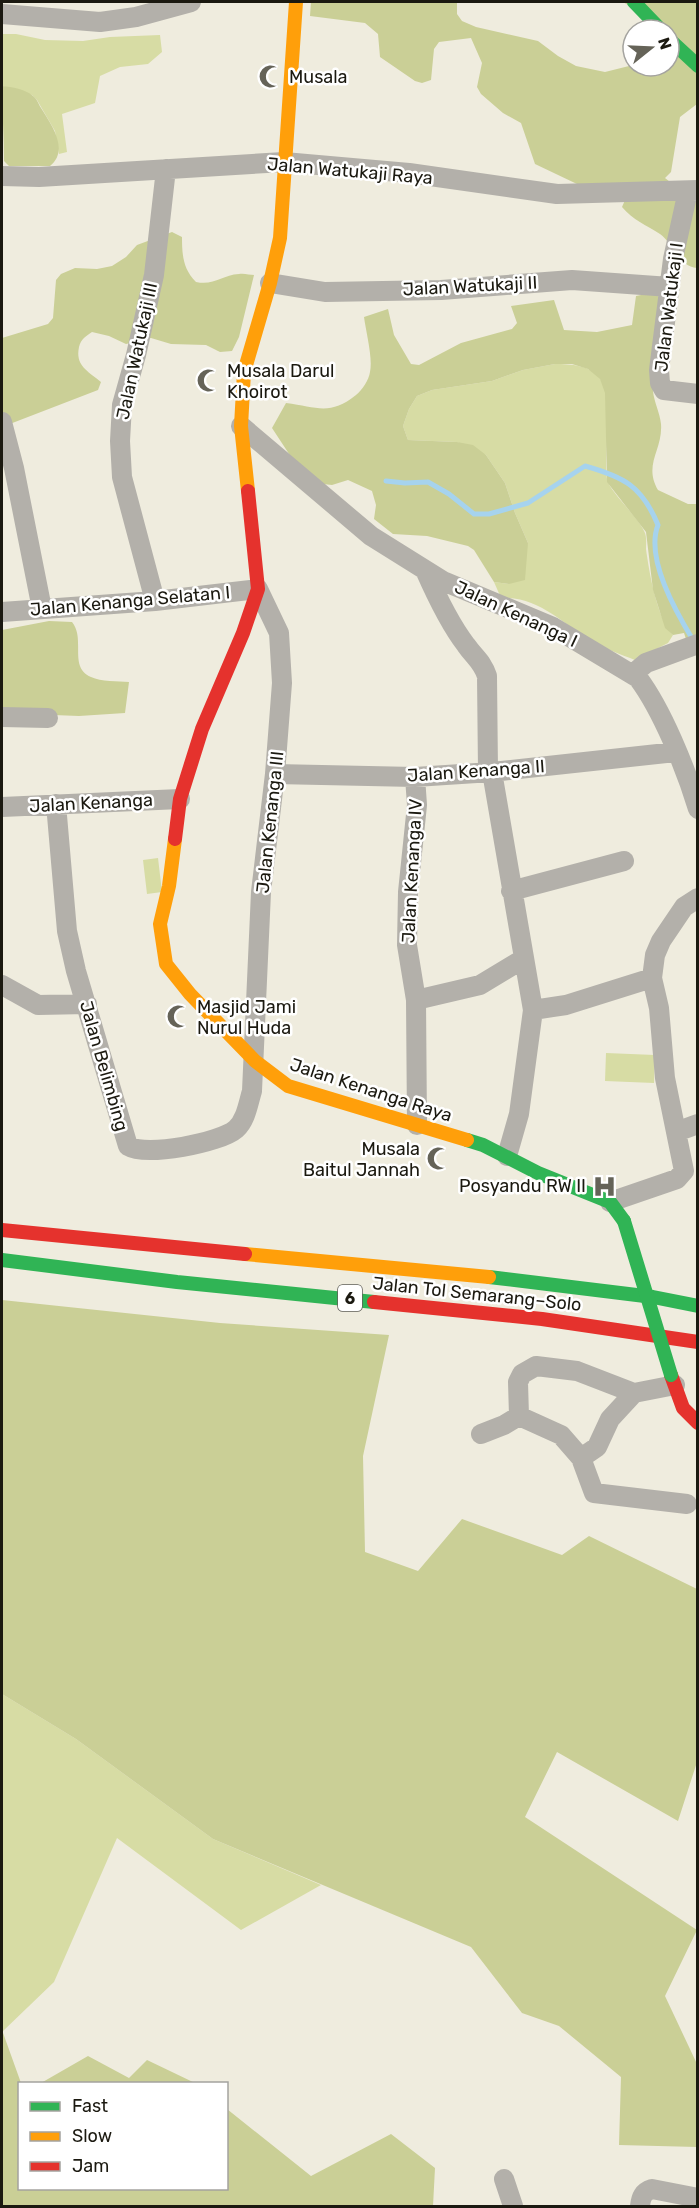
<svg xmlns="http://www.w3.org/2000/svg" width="699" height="2208" viewBox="0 0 699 2208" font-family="Rubik,sans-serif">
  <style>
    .green { fill: #d7dca4 }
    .forest { fill: #cacf96 }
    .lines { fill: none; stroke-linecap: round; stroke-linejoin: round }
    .stream { stroke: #a6d3ee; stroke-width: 5 }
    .street { stroke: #b3b0aa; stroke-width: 20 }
    .fast { stroke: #30b455; stroke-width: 14 }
    .slow { stroke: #ff9f0a; stroke-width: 14 }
    .jam { stroke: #e5322d; stroke-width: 14 }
    .fast-bridge { stroke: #30b455; stroke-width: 14 }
    .labels { text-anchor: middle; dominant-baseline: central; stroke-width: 5; stroke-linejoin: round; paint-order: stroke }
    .shield { fill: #fff; stroke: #5f5e58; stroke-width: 1.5 }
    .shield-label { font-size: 16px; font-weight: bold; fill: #1b1910 }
    .poi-label { font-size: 18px; fill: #1b1910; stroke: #fff; text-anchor: start }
    .street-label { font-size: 18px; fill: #1b1910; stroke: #fff }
  </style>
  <rect width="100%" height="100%" fill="#efecde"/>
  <path class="green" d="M 2,34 L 16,34 L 45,40 L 83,41 L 110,37 L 160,35 L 162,52 L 148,64 L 120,67 L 100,76 L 95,103 L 62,114 L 67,152 L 59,154 L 55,131 L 37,100 L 32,95 L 2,86 Z
    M 555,364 C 570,364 592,365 601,380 C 614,401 603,453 607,479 C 609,491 638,517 644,531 C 647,536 646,543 646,549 C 649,571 657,619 673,635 L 668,643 L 635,660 C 620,654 605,649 592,641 C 562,623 538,596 501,598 L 494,582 L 509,584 L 528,543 L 515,513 L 505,483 L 486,455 L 457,442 L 408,440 L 403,426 L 409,409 L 417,396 L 432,390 L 492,381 L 523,370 Z
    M 158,858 L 162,892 L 147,894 L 143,860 Z
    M 606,1053 L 655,1055 L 654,1083 L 605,1081 Z
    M 2,1694 L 76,1739 L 213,1839 L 321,1885 L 241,1930 L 117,1838 L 54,1982 L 2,2032 Z"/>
  <path class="forest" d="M 311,2 L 457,2 L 457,14 L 462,21 L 476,27 L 538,41 L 558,56 L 576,66 L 605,72 L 633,65 L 669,66 L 669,30 L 623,2 L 697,2 L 697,104 L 680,117 L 671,172 L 665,178 L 697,203 L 697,268 C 679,267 673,243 660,234 C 646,225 633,220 622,207 L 632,184 L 577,184 L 535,164 L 521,123 L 503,113 L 481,94 L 477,87 L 482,63 L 471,38 L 439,42 L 434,49 L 431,80 L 422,83 L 415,81 L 380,57 L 378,34 L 365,23 L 310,16 Z
    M 2,86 C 12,87 25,89 33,96 C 37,99 38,103 41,108 C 51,124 70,150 50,166 L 9,166 L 4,161 C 4,136 2,111 2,86 Z
    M 172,232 L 182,237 C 182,255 183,269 196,282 C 214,286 222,275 239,274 C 244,273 250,275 254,275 L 239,337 L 232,351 L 220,352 L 206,345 L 171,344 L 151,338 L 126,344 L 109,336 L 92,332 C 86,336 81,339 79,347 C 75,366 88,371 101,382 L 98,390 L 2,427 L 2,338 L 48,324 L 53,318 L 56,280 L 61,274 L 75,268 L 97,269 L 112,266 L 126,257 L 137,245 Z
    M 651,293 L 662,298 L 653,391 C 654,402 660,413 661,424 C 663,450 643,464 658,490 L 688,504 L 697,504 L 697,657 L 688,645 L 684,633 L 673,635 L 665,628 L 653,590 L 646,532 L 607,482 L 605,393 L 600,379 L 588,369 L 572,364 L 555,364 L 523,370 L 492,381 L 432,390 L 417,396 L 409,409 L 403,426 L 408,440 L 457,442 L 473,445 L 486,455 L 505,483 L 515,513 L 528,543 L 525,580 L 509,584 L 494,582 L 474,550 L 468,546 L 427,536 L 393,534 L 374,519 L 376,505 L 372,491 L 348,480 L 332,485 L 323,484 L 295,463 L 272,428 L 286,403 C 317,407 330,416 356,395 C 362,390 369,380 370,372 C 373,358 366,332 364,317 L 388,309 L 394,335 L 411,364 L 419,365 L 461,343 L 512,329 L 517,323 L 511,306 L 554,300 L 564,330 L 597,332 L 632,325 L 636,296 Z
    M 49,621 L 72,622 C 86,639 68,667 91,677 C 101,682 118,681 129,682 L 125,713 L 79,716 L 2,713 L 2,630 Z
    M 2,1300 L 220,1323 L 389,1335 L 363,1456 L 365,1552 L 418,1571 L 462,1519 L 562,1555 L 589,1536 L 697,1589 L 697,1762 L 678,1821 L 557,1752 L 525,1817 L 697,1930 L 665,1996 L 697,2064 L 697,2147 L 619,2145 L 621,2077 L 559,2026 L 522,2013 L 471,1947 L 213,1839 L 76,1739 L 2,1694 Z
    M 2,2030 L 21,2083 L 20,2188 L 226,2188 L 227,2109 L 311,2176 L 391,2134 L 435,2168 L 433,2206 L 2,2206 Z
    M 88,2056 L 129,2078 L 147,2060 L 195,2083 L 41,2083 Z"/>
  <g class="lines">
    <path class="stream" d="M 386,481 L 405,483 L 428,482 L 449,494 L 474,514 L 489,514 L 528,503 L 585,466 C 624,477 642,486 658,525 C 645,558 676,612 693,640"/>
    <path class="street" d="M 2,14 L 100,22 L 136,17 L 191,2
      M 2,176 L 39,177 L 284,162 L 409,173 L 557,194 L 698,190
      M 688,191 L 673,259 L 659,370 L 660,383 L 664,390 L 698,394
      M 270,283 L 325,292 L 441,290 L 572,280 L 670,287
      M 2,422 L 14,468 L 42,609
      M 241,426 L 371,536 L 443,581 L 553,627 L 638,678 C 662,710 686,769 698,809
      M 425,570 C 436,595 449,623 466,645 C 475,658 482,661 487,676 L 488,771
      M 155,601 L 122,477 L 120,441 L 122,405 L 136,355 L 154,275 L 166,169
      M 2,612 L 155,601 L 258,589 L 279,633 L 282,683 L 275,774 L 261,892 L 252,1091 C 248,1104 246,1120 236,1129 C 220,1143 146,1157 128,1146 L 76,971 L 67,931 L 56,804
      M 633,674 L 646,663 L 698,644
      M 2,717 L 48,718
      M 492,772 L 533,1010 L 519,1114 L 507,1156
      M 275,774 L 415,777 L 492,772 L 676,752
      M 415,777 L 417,805 L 408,892 L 407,945 L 416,1000
      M 2,807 L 180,799
      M 511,891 L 624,861
      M 2,985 L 38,1005 L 87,1004
      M 533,1010 L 566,1005 L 652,978
      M 417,1125 L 416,1000 L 480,985 L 523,959
      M 676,1132 L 698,1124
      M 610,1202 L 677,1179 L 684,1171 L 665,1078 L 659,1008 L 652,978 L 655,955 L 661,941 L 684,907 L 698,898
      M 519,1416 L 518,1382 L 522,1374 L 536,1366 L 577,1371 L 634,1393 L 675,1385
      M 481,1434 L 504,1425 L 519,1416 L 561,1435 L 581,1458 L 597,1447 L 610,1419 L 634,1393
      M 581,1458 L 594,1493 L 687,1504
      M 504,2179 L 513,2206
      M 640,2206 C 641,2197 643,2192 652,2189 L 698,2198"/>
    <path class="fast" d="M 634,2 L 661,30
      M 669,39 L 698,66
      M 467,1140 L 483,1145 L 538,1173 L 610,1202 L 624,1221
      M 2,1260 L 177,1282 L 374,1302
      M 489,1277 L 653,1297 L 698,1306"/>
    <path class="slow" d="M 248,491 L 241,426 L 244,372 L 270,283 L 280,238 L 296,2
      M 175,839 L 169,886 L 160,924 L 166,964 L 190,994 L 255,1061 L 288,1086 L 467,1140
      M 245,1254 L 489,1277"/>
    <path class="jam" d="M 175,839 L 180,799 L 202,729 L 243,633 L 258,589 L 248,491
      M 2,1230 L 245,1254
      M 374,1302 L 542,1319 L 698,1342
      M 671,1375 L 683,1408 L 698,1423"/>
    <path class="fast-bridge" d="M 624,1221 L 671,1375"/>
  </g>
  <defs>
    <symbol id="mosque-bare" viewBox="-9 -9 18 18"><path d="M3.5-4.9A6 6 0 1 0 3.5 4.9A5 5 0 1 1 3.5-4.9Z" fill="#656358" stroke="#fff" stroke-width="2.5" paint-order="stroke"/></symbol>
    <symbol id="hospital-bare" viewBox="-9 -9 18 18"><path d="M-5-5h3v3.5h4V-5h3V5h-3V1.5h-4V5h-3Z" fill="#656358" stroke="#fff" stroke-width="2.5" paint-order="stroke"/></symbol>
  </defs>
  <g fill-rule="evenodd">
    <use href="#mosque-bare" x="254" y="60" width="33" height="33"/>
    <use href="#mosque-bare" x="192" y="364" width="33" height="33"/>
    <use href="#mosque-bare" x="162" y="1000" width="33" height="33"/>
    <use href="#mosque-bare" x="422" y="1142" width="33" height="33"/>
    <use href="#hospital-bare" x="588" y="1170" width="33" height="33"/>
  </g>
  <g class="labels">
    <rect class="shield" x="338" y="1285" width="24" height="26" rx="4.5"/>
    <g class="shield-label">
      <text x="350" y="1298">6</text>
    </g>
    <g class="poi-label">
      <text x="289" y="77">Musala</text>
      <text x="227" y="371">Musala Darul<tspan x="227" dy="21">Khoirot</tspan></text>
      <text x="197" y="1007">Masjid Jami<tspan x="197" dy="21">Nurul Huda</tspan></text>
      <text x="420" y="1149" text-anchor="end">Musala<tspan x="420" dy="21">Baitul Jannah</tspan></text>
      <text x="586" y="1186" text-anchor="end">Posyandu RW II</text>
    </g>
    <g class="street-label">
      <text transform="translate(350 171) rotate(5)">Jalan Watukaji Raya</text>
      <text transform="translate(470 286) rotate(-3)">Jalan Watukaji II</text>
      <text transform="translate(669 307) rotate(-83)">Jalan Watukaji I</text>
      <text transform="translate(137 351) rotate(-78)">Jalan Watukaji III</text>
      <text transform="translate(130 601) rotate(-5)">Jalan Kenanga Selatan I</text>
      <text transform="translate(516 614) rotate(25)">Jalan Kenanga I</text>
      <text transform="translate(476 771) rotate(-4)">Jalan Kenanga II</text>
      <text transform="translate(91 803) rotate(-3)">Jalan Kenanga</text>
      <text transform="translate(270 822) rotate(-84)">Jalan Kenanga III</text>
      <text transform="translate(412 871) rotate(-87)">Jalan Kenanga IV</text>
      <text transform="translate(104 1066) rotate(74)">Jalan Belimbing</text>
      <text transform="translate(371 1090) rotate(18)">Jalan Kenanga Raya</text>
      <text transform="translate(477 1294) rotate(6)">Jalan Tol Semarang–Solo</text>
    </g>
  </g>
  <rect width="699" height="2208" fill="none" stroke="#1b1910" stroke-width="6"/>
  <rect x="18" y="2082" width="210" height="108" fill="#ffffff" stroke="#a4a39f" stroke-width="1.5"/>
  <rect x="30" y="2102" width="30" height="9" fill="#30b455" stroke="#a4a39f" stroke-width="1.5"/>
  <text x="72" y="2112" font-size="18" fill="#1b1910">Fast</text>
  <rect x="30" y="2132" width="30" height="9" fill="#ff9f0a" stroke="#a4a39f" stroke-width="1.5"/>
  <text x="72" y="2142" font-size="18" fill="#1b1910">Slow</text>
  <rect x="30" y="2162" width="30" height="9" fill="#e5322d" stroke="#a4a39f" stroke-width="1.5"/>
  <text x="72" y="2172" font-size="18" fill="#1b1910">Jam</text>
  <g transform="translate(651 48) rotate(72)"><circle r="28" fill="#ffffff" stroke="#a4a39f" stroke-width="1.5"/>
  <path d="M0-4.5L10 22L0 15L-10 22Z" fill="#656358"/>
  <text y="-9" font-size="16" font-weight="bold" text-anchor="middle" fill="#1b1910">N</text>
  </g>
</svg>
